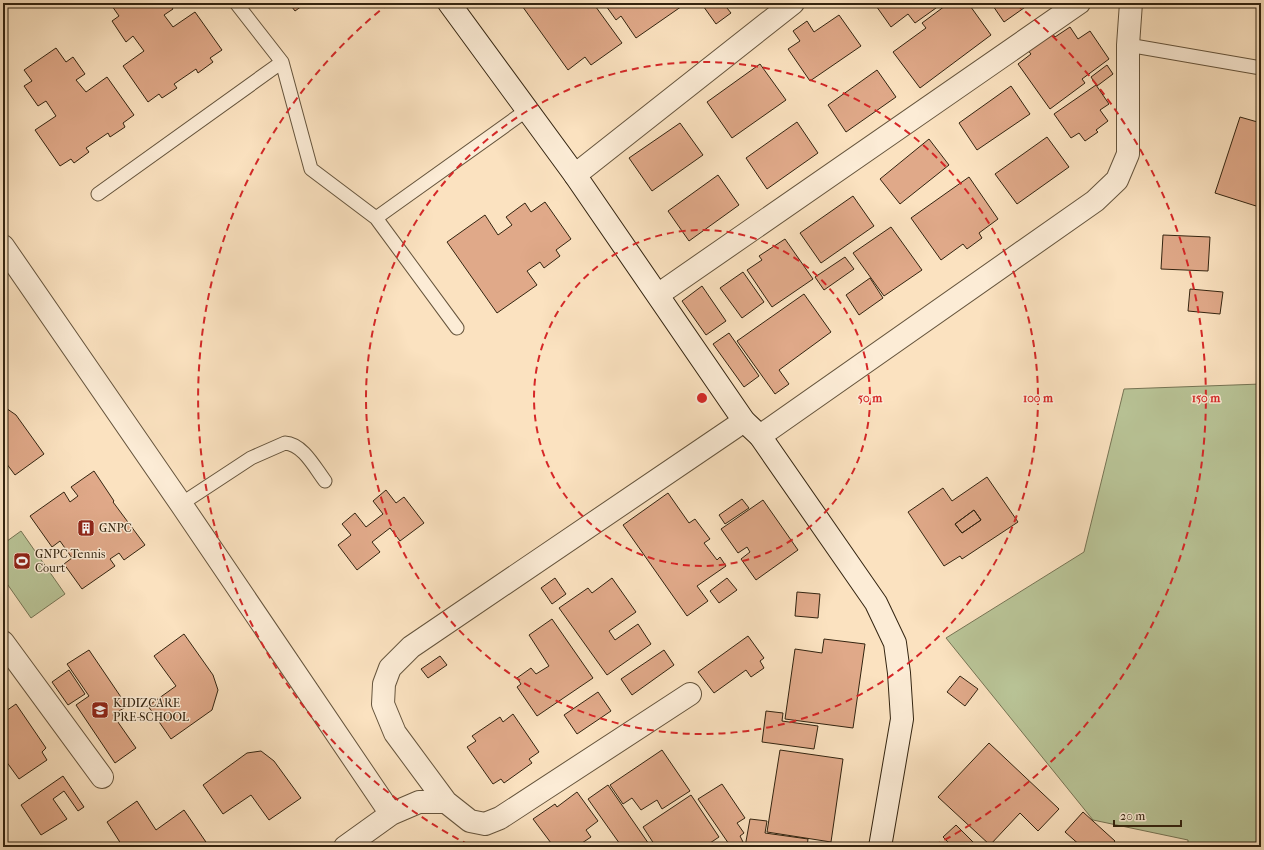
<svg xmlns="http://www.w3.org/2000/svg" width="1264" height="850" viewBox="0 0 1264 850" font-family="'IM FELL French Canon',serif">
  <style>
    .green { fill: #b9c497; stroke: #767454 }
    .building { fill: #e0a989; stroke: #332410; fill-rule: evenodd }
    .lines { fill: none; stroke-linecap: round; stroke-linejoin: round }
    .lane-casing { stroke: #65543c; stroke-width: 15 }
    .street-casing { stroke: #65543c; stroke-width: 24 }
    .secondary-casing { stroke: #332410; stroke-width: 24 }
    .lane { stroke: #fcecd6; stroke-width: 13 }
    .street { stroke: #fcecd6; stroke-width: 22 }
    .secondary { stroke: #fcecd6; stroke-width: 22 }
    .ring { fill: none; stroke: #d62828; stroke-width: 2; stroke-dasharray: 7 5 }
    .labels { text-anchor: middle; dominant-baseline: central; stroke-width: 3; stroke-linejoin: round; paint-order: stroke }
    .poi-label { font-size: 12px; fill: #332410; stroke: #fcecd6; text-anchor: start }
    .centre { fill: #d62828; stroke: #fcecd6; stroke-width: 2 }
    .ring-label { font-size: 12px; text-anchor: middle; font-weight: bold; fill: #d62828; stroke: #fcecd6; stroke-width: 3; stroke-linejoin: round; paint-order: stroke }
  </style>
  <rect width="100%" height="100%" fill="#fbe2c0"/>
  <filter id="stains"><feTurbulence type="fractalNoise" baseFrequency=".005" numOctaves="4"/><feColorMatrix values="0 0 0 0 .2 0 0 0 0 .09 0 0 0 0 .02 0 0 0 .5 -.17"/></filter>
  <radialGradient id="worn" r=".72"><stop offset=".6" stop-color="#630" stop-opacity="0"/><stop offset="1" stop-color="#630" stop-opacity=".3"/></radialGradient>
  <path class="green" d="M 1261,384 L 1261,847 L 1188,847 L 1188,840 L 1093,820 L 946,638 L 1084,552 L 1124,389 Z
    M 21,531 L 65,594 L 31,618 L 3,578 L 3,544 Z"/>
  <path class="building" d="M 116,3 L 169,3 L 173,9 L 164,15 L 173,27 L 195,12 L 222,50 L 210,58 L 213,62 L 198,73 L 196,69 L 174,84 L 177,88 L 162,98 L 159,94 L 148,102 L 123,66 L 144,51 L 133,36 L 126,42 L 112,21 L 119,16 L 112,6 Z
    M 289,3 L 306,3 L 295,11 Z
    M 520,3 L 593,3 L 622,43 L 591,65 L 585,57 L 568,70 Z
    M 604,3 L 684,3 L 685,4 L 636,38 L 621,16 L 616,20 Z
    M 701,3 L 723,3 L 731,13 L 716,24 Z
    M 874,3 L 943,3 L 915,23 L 908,14 L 891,27 Z
    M 949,3 L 968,3 L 991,35 L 920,88 L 893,52 L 926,28 L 922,23 Z
    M 991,3 L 1031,3 L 1004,22 Z
    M 839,15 L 861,46 L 810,81 L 788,49 L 800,41 L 793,31 L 807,21 L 814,32 Z
    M 1070,27 L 1078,39 L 1090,31 L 1109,59 L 1082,79 L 1085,83 L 1050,109 L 1018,64 L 1031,54 L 1026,48 L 1050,30 L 1055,37 Z
    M 56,48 L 66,62 L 73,57 L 85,74 L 76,80 L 86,92 L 107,77 L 134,115 L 123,123 L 125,127 L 110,137 L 108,133 L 86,148 L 89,152 L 74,163 L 71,159 L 60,166 L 35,130 L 56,116 L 46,101 L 38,106 L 24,86 L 32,81 L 24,70 Z
    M 760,64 L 786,100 L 732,138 L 707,102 Z
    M 1107,65 L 1113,74 L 1097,86 L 1091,77 Z
    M 877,70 L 896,97 L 846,132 L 828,105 Z
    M 1096,85 L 1109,104 L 1100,110 L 1108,121 L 1096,130 L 1098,132 L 1085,141 L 1079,133 L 1071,138 L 1054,114 Z
    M 1011,86 L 1030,114 L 977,150 L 959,123 Z
    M 1240,117 L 1261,123 L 1261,190 L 1256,206 L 1215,193 Z
    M 797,122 L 818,153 L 767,189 L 746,158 Z
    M 680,123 L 703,155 L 652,191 L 629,158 Z
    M 1047,137 L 1069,167 L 1017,204 L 995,174 Z
    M 929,139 L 949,165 L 900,204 L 880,179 Z
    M 718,175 L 739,205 L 689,241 L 668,211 Z
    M 969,177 L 998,219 L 979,233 L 982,238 L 967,249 L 963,244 L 941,260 L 911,218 Z
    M 853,196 L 874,226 L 821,263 L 800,233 Z
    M 545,202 L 571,239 L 556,250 L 560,256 L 544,268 L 540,262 L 527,271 L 537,285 L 497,313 L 447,242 L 485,215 L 498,235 L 512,225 L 506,217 L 525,203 L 531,212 Z
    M 891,227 L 922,270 L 884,296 L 853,253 Z
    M 1163,235 L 1210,237 L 1208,271 L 1161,269 Z
    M 785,239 L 813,279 L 772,307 L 747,270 L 762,260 L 759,256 Z
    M 845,257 L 854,269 L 824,290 L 815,277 Z
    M 743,272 L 764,302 L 742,318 L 720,288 Z
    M 870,278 L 883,298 L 859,315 L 846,295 Z
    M 702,286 L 726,321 L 706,335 L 682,301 Z
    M 1190,289 L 1223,292 L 1220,314 L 1188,311 Z
    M 804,294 L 831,332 L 779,370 L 789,384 L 775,394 L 737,341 Z
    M 729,333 L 759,376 L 744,387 L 713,344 Z
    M 3,406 L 16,415 L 44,454 L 15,475 L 3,459 Z
    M 94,471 L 114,501 L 113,502 L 145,545 L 124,560 L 119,553 L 110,559 L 115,566 L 82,589 L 64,564 L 72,558 L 60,541 L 52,547 L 30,516 L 64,492 L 70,502 L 78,496 L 71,487 Z
    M 987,477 L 1018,522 L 962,559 L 960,556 L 944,566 L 908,512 L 943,488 L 952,501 ZM 974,510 L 981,520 L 962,533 L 955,524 Z
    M 386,490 L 396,503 L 404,497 L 424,523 L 400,541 L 390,528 L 372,542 L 380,552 L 357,570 L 338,545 L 351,535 L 342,524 L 355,513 L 366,527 L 383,514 L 373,501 Z
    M 668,493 L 689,523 L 695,519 L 710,539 L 704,543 L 717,560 L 720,557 L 726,566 L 697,586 L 708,601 L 687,616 L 623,525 Z
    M 742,499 L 749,508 L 725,524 L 719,515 Z
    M 763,500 L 798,550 L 756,580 L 741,559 L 750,552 L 747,547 L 738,553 L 721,529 Z
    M 974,510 L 981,520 L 962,533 L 955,524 Z
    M 555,578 L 566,594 L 552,604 L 541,588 Z
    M 612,578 L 636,612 L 609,631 L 615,640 L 638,624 L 651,644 L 607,675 L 559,608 L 588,588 L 592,593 Z
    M 727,578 L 737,590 L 719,603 L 710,591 Z
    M 797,592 L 820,594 L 818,618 L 795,616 Z
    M 552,619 L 593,678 L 537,716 L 517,687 L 521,684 L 517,678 L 531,668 L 536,674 L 549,666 L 529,635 Z
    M 184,634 L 213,675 L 218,690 L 212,710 L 171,739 L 148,706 L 176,686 L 154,656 Z
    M 748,636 L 764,658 L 760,661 L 764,668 L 751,677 L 746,670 L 714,693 L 698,672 Z
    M 824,639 L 865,644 L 853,728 L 785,719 L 795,649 L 822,653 Z
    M 89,650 L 127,706 L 113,715 L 136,748 L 115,763 L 76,705 L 89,696 L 67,664 Z
    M 664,650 L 674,665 L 632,695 L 621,679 Z
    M 440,656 L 447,665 L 428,678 L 421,669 Z
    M 69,670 L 85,694 L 68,705 L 52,682 Z
    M 960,676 L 978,689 L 965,706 L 947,692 Z
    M 598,692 L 611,711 L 577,734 L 564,715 Z
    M 16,704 L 46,748 L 42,752 L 47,760 L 19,779 L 3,757 L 3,713 Z
    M 766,711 L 783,713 L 782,721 L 818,726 L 814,749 L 762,742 Z
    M 513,714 L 539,752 L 529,759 L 532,763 L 504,783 L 501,779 L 493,784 L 467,747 L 476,741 L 472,736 L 500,717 L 503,722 Z
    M 989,743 L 1059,809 L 1038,831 L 1020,813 L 990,845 L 938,797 Z
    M 662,750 L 690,791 L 662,809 L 657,800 L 641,810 L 632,798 L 623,804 L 610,785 Z
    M 780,750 L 843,759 L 831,842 L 767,832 Z
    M 261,751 L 274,761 L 301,798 L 269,820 L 251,795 L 223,814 L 203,785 L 247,753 Z
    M 63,776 L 84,807 L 78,811 L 64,791 L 53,799 L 67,819 L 41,835 L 21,805 Z
    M 722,784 L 745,818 L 737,823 L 744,833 L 740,836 L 743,842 L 740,847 L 731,847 L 698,799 Z
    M 608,785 L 651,847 L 622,847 L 588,799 Z
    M 577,792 L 598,821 L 586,830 L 591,837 L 576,847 L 554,847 L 533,819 L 555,804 L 557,807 Z
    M 691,795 L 719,837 L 704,847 L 656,847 L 643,827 Z
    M 137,801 L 156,830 L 184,810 L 208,845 L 206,847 L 123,847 L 107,822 Z
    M 1083,812 L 1115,841 L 1110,847 L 1082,847 L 1065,832 Z
    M 750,819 L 767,821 L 765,833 L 808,839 L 807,847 L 745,847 Z
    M 956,825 L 978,847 L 953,847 L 943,837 Z"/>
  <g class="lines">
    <defs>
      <path id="lane" d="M 236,3 L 282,62 L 311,169 L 376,218 L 457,328
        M 1128,45 L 1261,68
        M 98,194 L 282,62
        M 376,218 L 527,110
        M 181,504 L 251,458 L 285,443 C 303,444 315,468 325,481"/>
      <path id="street" d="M 575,175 L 793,3
        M 3,246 L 181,504 L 391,814
        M 659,294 L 1079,3
        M 760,436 L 1095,201 L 1117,180 L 1128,154 L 1128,45 L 1131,3
        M 3,642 L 102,777
        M 446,802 L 395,733 L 383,704 L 384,684 L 390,668 L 411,647 L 744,421
        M 345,847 L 391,814 L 419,802 L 446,802 L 470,821 L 485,824 L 500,818 L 690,694"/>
      <path id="secondary" d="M 449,3 L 575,175 L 744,421 L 760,436 L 876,603 L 895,643 L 899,673 L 902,719 L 880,847"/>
    </defs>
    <use href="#lane" class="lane-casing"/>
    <use href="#street" class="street-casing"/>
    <use href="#secondary" class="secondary-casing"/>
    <use href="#lane" class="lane"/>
    <use href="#street" class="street"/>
    <use href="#secondary" class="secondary"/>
  </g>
  <g class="ring">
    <circle cx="702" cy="398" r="168"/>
    <circle cx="702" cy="398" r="336"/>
    <path d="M469 845A504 504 0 0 1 388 4M1016 4A504 504 0 0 1 935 845"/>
  </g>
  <defs>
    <symbol id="building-square" viewBox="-11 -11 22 22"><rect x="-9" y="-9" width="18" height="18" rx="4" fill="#8f2418" stroke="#fcecd6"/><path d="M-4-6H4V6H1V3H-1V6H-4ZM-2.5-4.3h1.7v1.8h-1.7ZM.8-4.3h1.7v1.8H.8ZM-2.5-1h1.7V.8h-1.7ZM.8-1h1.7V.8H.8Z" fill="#fff"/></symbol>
    <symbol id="stadium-square" viewBox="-11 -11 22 22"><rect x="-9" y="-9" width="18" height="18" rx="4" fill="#8f2418" stroke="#fcecd6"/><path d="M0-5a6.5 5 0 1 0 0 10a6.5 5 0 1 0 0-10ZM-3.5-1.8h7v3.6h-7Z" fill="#fff"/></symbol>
    <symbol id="school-square" viewBox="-11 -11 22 22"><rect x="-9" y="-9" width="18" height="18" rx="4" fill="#8f2418" stroke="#fcecd6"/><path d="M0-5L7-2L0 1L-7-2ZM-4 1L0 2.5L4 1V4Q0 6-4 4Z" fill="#fff"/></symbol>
  </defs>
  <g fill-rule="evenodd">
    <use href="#building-square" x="76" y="518" width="20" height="20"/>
    <use href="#stadium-square" x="12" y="551" width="20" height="20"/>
    <use href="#school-square" x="90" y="700" width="20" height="20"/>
  </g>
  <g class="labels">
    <g class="poi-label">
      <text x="99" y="528">GNPC</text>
      <text x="35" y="554">GNPC Tennis<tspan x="35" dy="14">Court</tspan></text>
      <text x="113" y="703">KIDIZCARE<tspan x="113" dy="14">PRE-SCHOOL</tspan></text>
    </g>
  </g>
  <circle cx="702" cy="398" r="6" class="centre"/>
  <g class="ring-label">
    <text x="870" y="402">50 m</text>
    <text x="1038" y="402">100 m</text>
    <text x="1206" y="402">150 m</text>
  </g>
  <rect width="1264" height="850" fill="none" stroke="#fbe2c0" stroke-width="16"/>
  <rect x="4" y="4" width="1256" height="842" fill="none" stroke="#332410" stroke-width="2"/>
  <rect x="8" y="8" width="1248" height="834" fill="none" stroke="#332410"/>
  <path d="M1114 820v6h67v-6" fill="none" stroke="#332410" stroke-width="2"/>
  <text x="1120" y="820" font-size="12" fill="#332410" stroke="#fcecd6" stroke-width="3" paint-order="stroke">20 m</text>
  <rect width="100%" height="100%" filter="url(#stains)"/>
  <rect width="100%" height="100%" fill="url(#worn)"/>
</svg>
